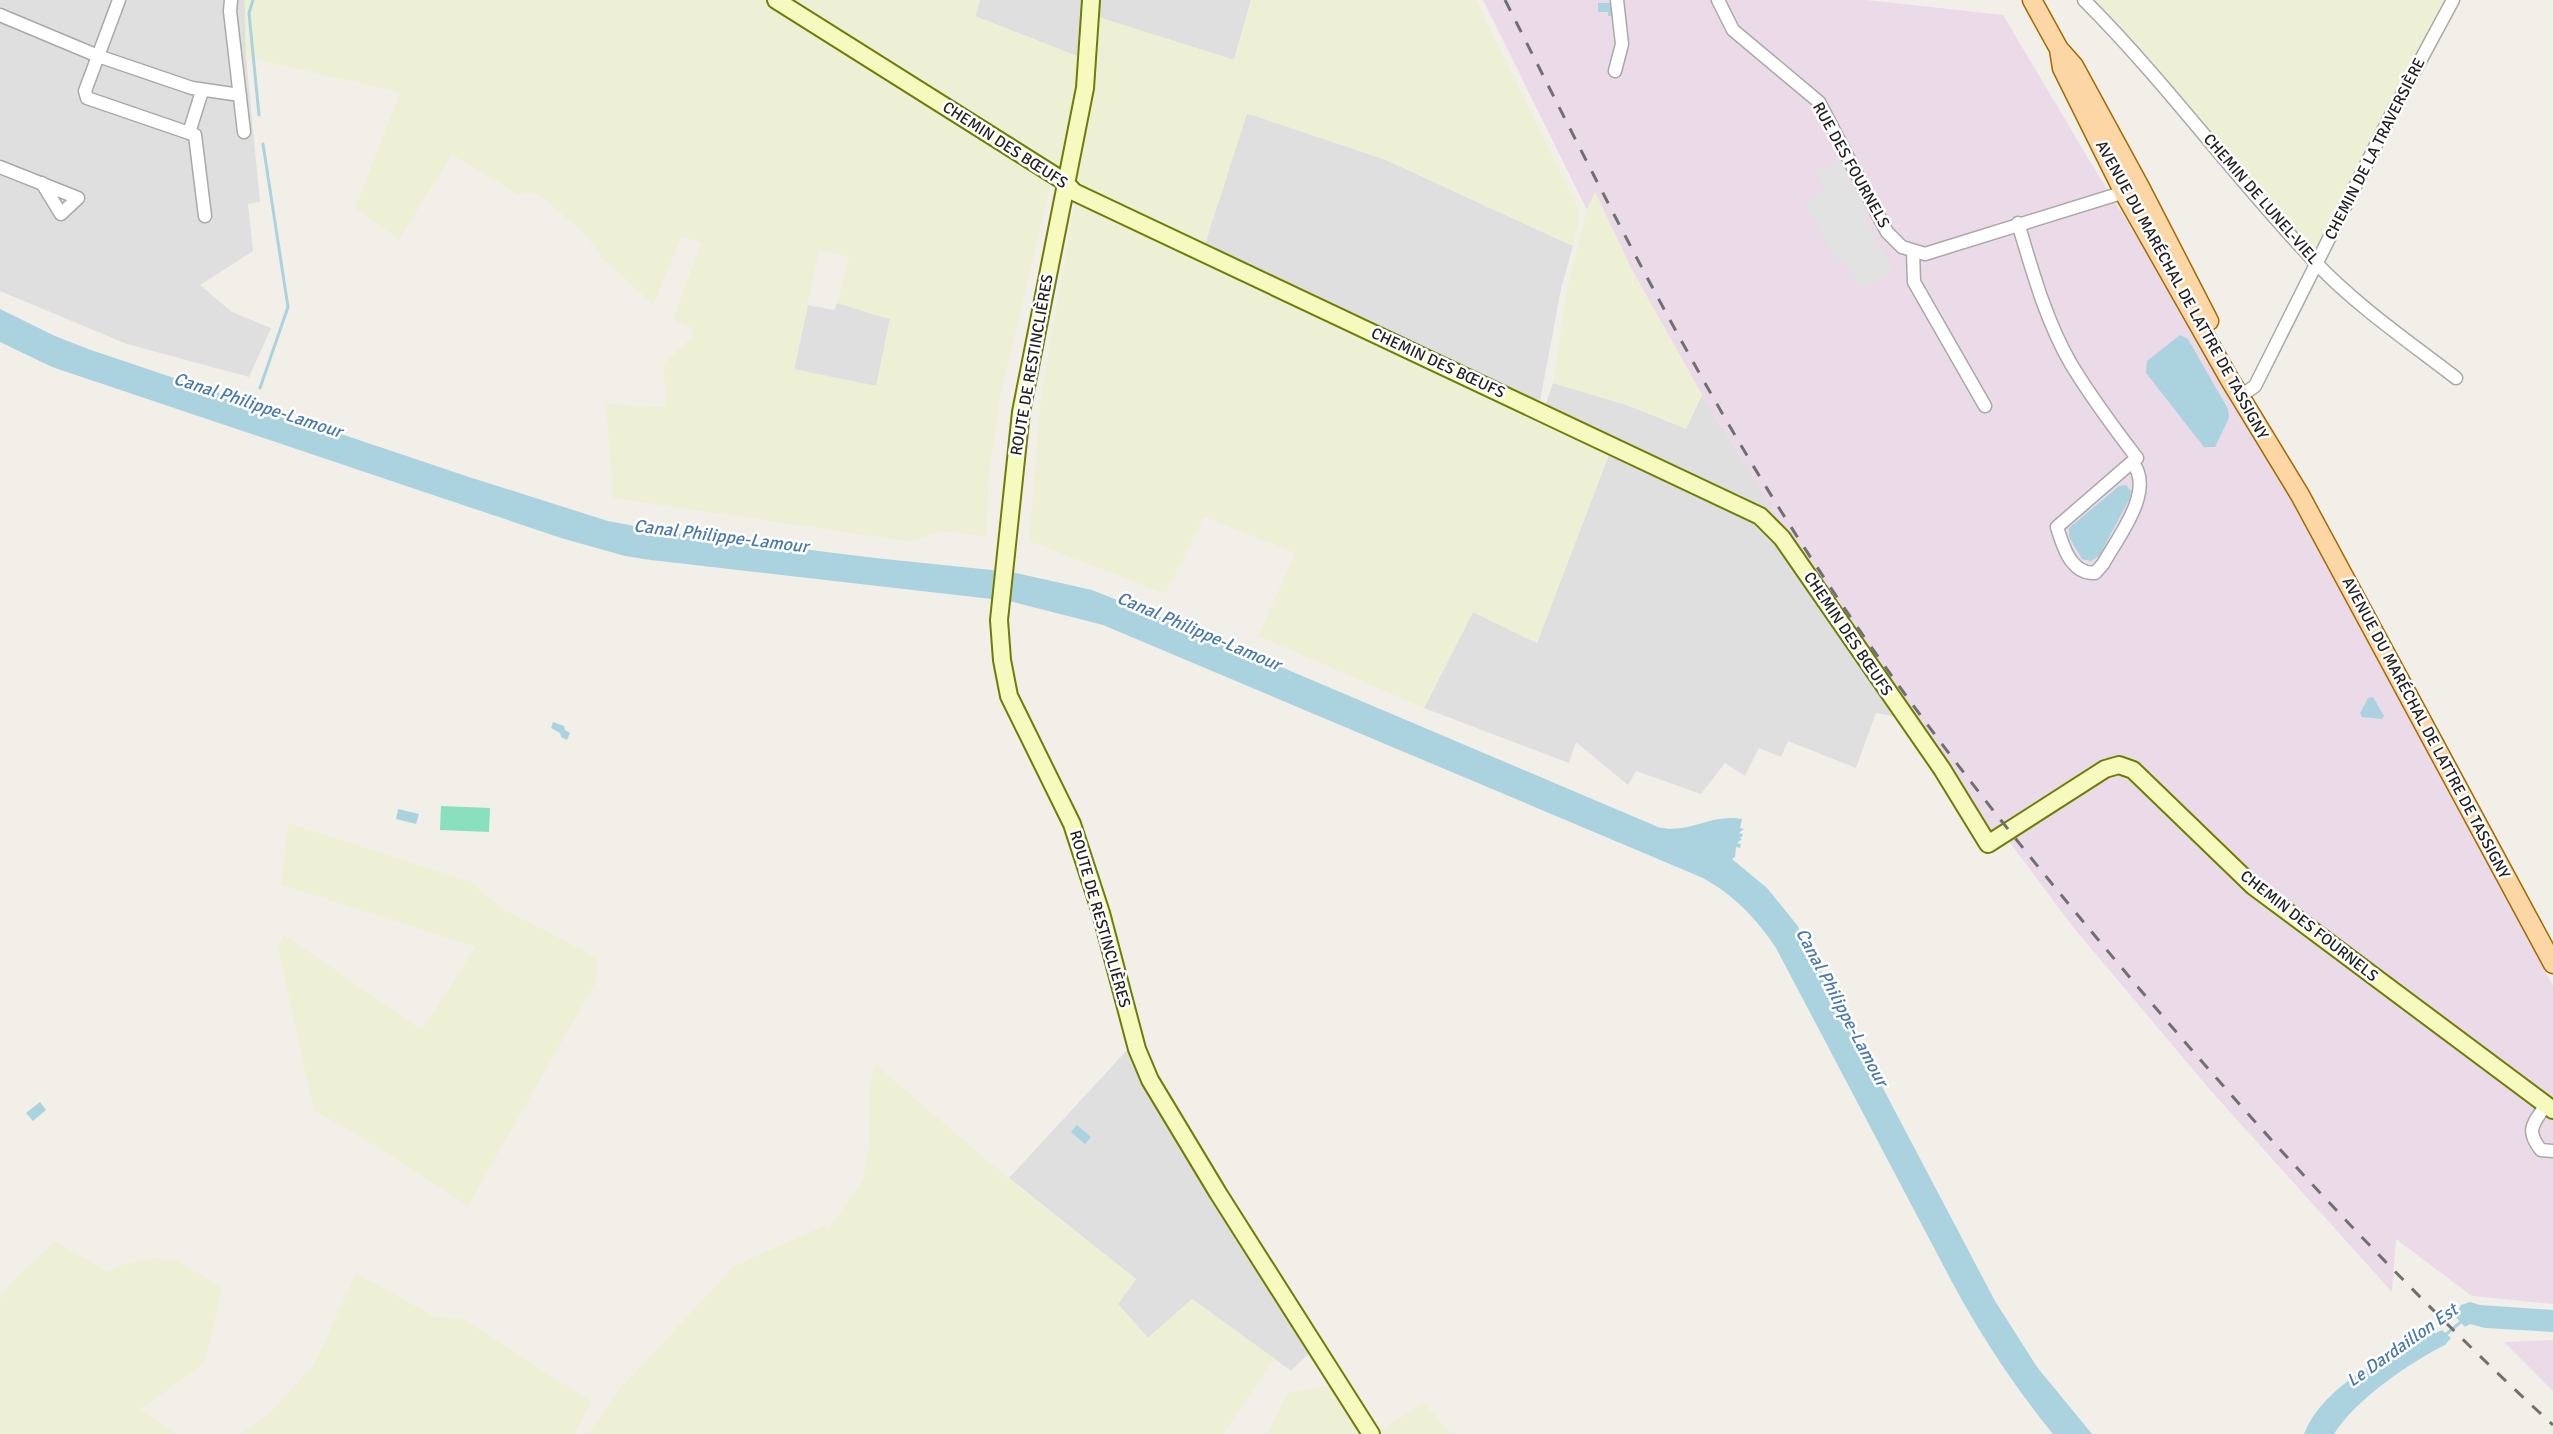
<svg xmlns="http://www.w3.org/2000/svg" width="2553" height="1434" viewBox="0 0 2553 1434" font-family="Signika,sans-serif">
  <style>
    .residential { fill: #e0dfdf }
    .industrial { fill: #ebdbe8 }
    .farmland { fill: #eef0d5; fill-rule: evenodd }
    .pitch { fill: #88e0be }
    .parking { fill: #e2e2e2 }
    .water { fill: #aad3df }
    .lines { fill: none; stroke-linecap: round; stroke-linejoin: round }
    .stream { stroke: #aad3df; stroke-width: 3 }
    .street-casing { stroke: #a9a9a9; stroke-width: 15 }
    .secondary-casing { stroke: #707d05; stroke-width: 20 }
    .primary-casing { stroke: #a06b00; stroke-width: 21 }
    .street { stroke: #fff; stroke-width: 12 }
    .secondary { stroke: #f7fabf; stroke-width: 16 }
    .primary { stroke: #fcd6a4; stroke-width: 18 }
    .rail { stroke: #707070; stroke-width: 3; stroke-dasharray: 12 12; stroke-linecap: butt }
    .labels { text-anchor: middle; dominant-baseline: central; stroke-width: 5; stroke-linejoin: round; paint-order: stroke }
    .street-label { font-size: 16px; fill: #222; stroke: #fff }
    .water-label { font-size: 18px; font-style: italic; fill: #4a7aab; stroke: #fff }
  </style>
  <rect width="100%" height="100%" fill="#f2efe9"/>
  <path class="residential" d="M 0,0 L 245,0 L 246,57 L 260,202 L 248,204 L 253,251 L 200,285 L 232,312 L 271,328 L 249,377 L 127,344 L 0,291 Z
    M 980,0 L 1085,0 L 1082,58 L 975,16 Z
    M 1098,0 L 1251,0 L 1234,60 L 1098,17 Z
    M 1247,113 L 1386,160 L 1573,246 L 1561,289 L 1540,401 L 1535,405 L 1204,247 Z
    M 837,303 L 890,319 L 877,386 L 794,370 L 808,305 L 834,310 Z
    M 1553,383 L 1627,405 L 1686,428 L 1702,395 L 1774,510 L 1768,515 L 1545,406 Z
    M 1611,449 L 1769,530 L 1898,717 L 1876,713 L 1856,768 L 1788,741 L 1781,757 L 1759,748 L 1745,776 L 1725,763 L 1701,794 L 1636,771 L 1628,785 L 1576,742 L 1569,763 L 1424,708 L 1473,612 L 1537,643 Z
    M 1127,1050 L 1173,1134 L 1314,1348 L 1291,1371 L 1192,1299 L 1148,1338 L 1118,1304 L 1136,1279 L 1009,1178 Z"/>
  <path class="industrial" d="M 1483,0 L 1867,0 L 2003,15 L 2088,158 L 2244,412 L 2553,986 L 2553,1304 L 2472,1296 L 2396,1239 L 2392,1292 L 2211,1091 L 2073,927 L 2005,836 L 1990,835 L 1768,515 L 1773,510 L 1702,395 L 1632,270 L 1595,193 L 1587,210 Z
    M 2553,1340 L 2553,1391 L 2504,1342 Z"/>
  <path class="farmland" d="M 245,0 L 764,0 L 888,79 L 891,84 L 1041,174 L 1048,181 L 1050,188 L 1001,393 L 989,475 L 986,537 L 943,531 L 911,542 L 613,498 L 606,404 L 666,407 L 663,364 L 692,337 L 693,329 L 673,320 L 701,243 L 682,236 L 653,305 L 601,257 L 585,234 L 538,194 L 517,194 L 452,155 L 399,240 L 355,208 L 400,93 L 246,57 ZM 819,250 L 849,257 L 837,303 L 890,319 L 876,386 L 794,369 Z
    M 785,0 L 980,0 L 975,17 L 1082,58 L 1063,164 L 1057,166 Z
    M 1251,0 L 1476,0 L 1578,207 L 1579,220 L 1573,246 L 1386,160 L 1247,113 L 1204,247 L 1071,185 L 1091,85 L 1098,17 L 1234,60 Z
    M 2089,0 L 2450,0 L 2319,250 L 2309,251 Z
    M 1595,192 L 1632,270 L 1702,395 L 1686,429 L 1627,405 L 1553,383 L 1567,288 L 1587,210 Z
    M 1075,201 L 1611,449 L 1537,643 L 1473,612 L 1424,708 L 1258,636 L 1295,553 L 1204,517 L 1165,594 L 1029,541 L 1041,393 Z
    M 288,823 L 470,881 L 501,908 L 598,958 L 596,982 L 468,1206 L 356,1134 L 314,1111 L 278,948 L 283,934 L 422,1030 L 475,947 L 281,885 Z
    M 875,1064 L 1020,1188 L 1136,1279 L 1118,1304 L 1148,1338 L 1192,1299 L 1275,1359 L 1223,1434 L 588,1434 L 614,1395 L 734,1266 L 824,1226 L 828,1229 L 863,1180 L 869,1146 L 870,1084 Z
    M 55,1241 L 107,1271 L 128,1262 L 157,1258 L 180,1262 L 222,1288 L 207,1354 L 203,1365 L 140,1409 L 178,1434 L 0,1434 L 0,1299 L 9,1284 Z
    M 356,1273 L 435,1317 L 462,1318 L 592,1402 L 574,1434 L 241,1434 L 270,1412 L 314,1365 Z
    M 1327,1386 L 1339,1390 L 1362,1434 L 1267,1434 L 1288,1392 Z
    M 1424,1403 L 1452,1434 L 1382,1434 L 1381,1429 Z"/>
  <path class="pitch" d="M 441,806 L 490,808 L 489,832 L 440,830 Z"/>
  <path class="parking" d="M 1838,160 L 1868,215 L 1864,217 L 1894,272 L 1861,290 L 1844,259 L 1837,262 L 1804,203 L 1825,191 L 1815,172 Z"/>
  <path class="water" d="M 1598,3 L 1612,3 L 1612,16 L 1608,16 L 1608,12 L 1598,12 Z
    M 0,309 L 55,336 L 88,349 L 469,477 L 608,521 L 667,532 L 875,558 L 1011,572 L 1092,590 L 1213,638 L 1658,827 C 1689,835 1709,813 1742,819 L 1740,828 L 1744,829 L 1739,833 L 1743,834 L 1742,837 L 1739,837 L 1742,839 L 1737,843 L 1741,844 L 1740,848 L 1736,847 L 1735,857 L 1732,859 L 1767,888 L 1797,925 L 1995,1301 L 2037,1367 L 2092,1434 L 2053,1434 C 2014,1386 1981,1336 1952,1282 L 1776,948 C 1756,918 1735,896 1703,878 L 1103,625 L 1009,601 L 651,560 L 625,556 L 561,538 L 52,367 L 0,342 Z
    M 2180,335 L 2188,339 L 2228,409 L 2229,418 L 2215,447 L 2204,447 L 2146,373 L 2147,361 Z
    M 2126,485 L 2131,491 L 2130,498 L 2099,556 L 2091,561 L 2082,559 L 2069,537 L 2069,528 L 2119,486 Z
    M 2373,697 L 2384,716 L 2382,719 L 2362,717 L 2360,713 L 2368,698 Z
    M 553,722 L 564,726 L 565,730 L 570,733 L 567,740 L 561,737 L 560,733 L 551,728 Z
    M 398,809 L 419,814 L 416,824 L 396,819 Z
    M 40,1102 L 46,1110 L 33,1121 L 26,1113 Z
    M 1077,1125 L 1091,1137 L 1085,1144 L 1071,1132 Z
    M 2470,1302 L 2480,1305 L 2553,1310 L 2553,1332 L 2485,1328 L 2470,1324 L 2465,1327 L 2455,1316 L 2461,1305 Z
    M 2442,1330 L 2451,1338 L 2445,1345 C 2409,1363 2355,1400 2334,1434 L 2304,1434 C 2323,1385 2387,1356 2431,1332 L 2436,1333 Z"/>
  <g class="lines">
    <path class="stream" d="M 253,0 L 249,13 L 259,115
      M 260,388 L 288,307 L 263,144
      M 2444,1336 L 2462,1321"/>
    <defs>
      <path id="street" d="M 119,0 L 85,91 L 87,98 L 195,135 L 205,216
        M 231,0 L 230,11 L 244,132
        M 1718,0 L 1733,30 L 1819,102 L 1887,232 L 1902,247 L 1925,254 L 2131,190
        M 2084,0 C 2167,83 2235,178 2316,263 C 2357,306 2408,341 2456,378
        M 0,15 L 98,56 L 192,88 L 240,95
        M 1615,71 L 1622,44 L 1617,0
        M 189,133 L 202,91
        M 0,167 L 78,198 L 61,214 L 42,183
        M 2018,223 C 2032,270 2046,321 2071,364 C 2091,397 2114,428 2137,458 L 2132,462 L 2057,527 C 2063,547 2071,574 2095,573 L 2103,564 C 2118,537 2156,490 2132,462
        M 1913,251 L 1914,282 L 1985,406
        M 2248,391 L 2255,386 L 2391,115 L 2453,0
        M 2546,1105 C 2533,1124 2525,1130 2541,1150 L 2553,1151"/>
      <path id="secondary" d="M 776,0 L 1065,182 L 1074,192 L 1760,516 L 1782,538 L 1942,769 L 1988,844 L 2105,769 L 2119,765 L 2133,770 L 2253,886 L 2553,1110
        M 1091,0 L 1085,88 L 1021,412 L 999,620 L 1002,660 L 1009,696 L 1072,824 L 1101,913 L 1137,1049 L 1150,1080 L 1218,1193 L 1371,1434"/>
      <path id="primary" d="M 2032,0 L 2059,49 L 2074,66 L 2140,187 L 2209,321
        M 2059,49 L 2062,68 L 2124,193 L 2230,380 L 2300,495 L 2553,964"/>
    </defs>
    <use href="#street" class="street-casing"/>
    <use href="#secondary" class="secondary-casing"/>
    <use href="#primary" class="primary-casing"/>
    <use href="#street" class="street"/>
    <use href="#secondary" class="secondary"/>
    <use href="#primary" class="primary"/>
    <path class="rail" d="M 1505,0 C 1602,192 1697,385 1815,564 C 1903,699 2003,826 2106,949 C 2246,1117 2392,1277 2553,1425"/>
  </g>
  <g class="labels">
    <g class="street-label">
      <text transform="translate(1005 145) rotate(33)">CHEMIN DES BŒUFS</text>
      <text transform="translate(2375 149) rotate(-63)">CHEMIN DE LA TRAVERSIÈRE</text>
      <text transform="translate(1851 165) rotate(61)">RUE DES FOURNELS</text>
      <text transform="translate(2261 199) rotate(49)">CHEMIN DE LUNEL-VIEL</text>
      <text transform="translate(2182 290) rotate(61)">AVENUE DU MARÉCHAL DE LATTRE DE TASSIGNY</text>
      <text transform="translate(1438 363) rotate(25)">CHEMIN DES BŒUFS</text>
      <text transform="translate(1032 365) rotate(-80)">ROUTE DE RESTINCLIÈRES</text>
      <text transform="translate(1848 634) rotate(56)">CHEMIN DES BŒUFS</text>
      <text transform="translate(2426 728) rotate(62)">AVENUE DU MARÉCHAL DE LATTRE DE TASSIGNY</text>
      <text transform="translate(1100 919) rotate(74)">ROUTE DE RESTINCLIÈRES</text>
      <text transform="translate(2309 926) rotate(38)">CHEMIN DES FOURNELS</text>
    </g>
    <g class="water-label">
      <text transform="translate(258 405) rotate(18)">Canal Philippe-Lamour</text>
      <text transform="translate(721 536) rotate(7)">Canal Philippe-Lamour</text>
      <text transform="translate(1199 631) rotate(23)">Canal Philippe-Lamour</text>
      <text transform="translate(1842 1007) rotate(62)">Canal Philippe-Lamour</text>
      <text transform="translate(2402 1345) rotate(-35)">Le Dardaillon Est</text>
    </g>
  </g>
</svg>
